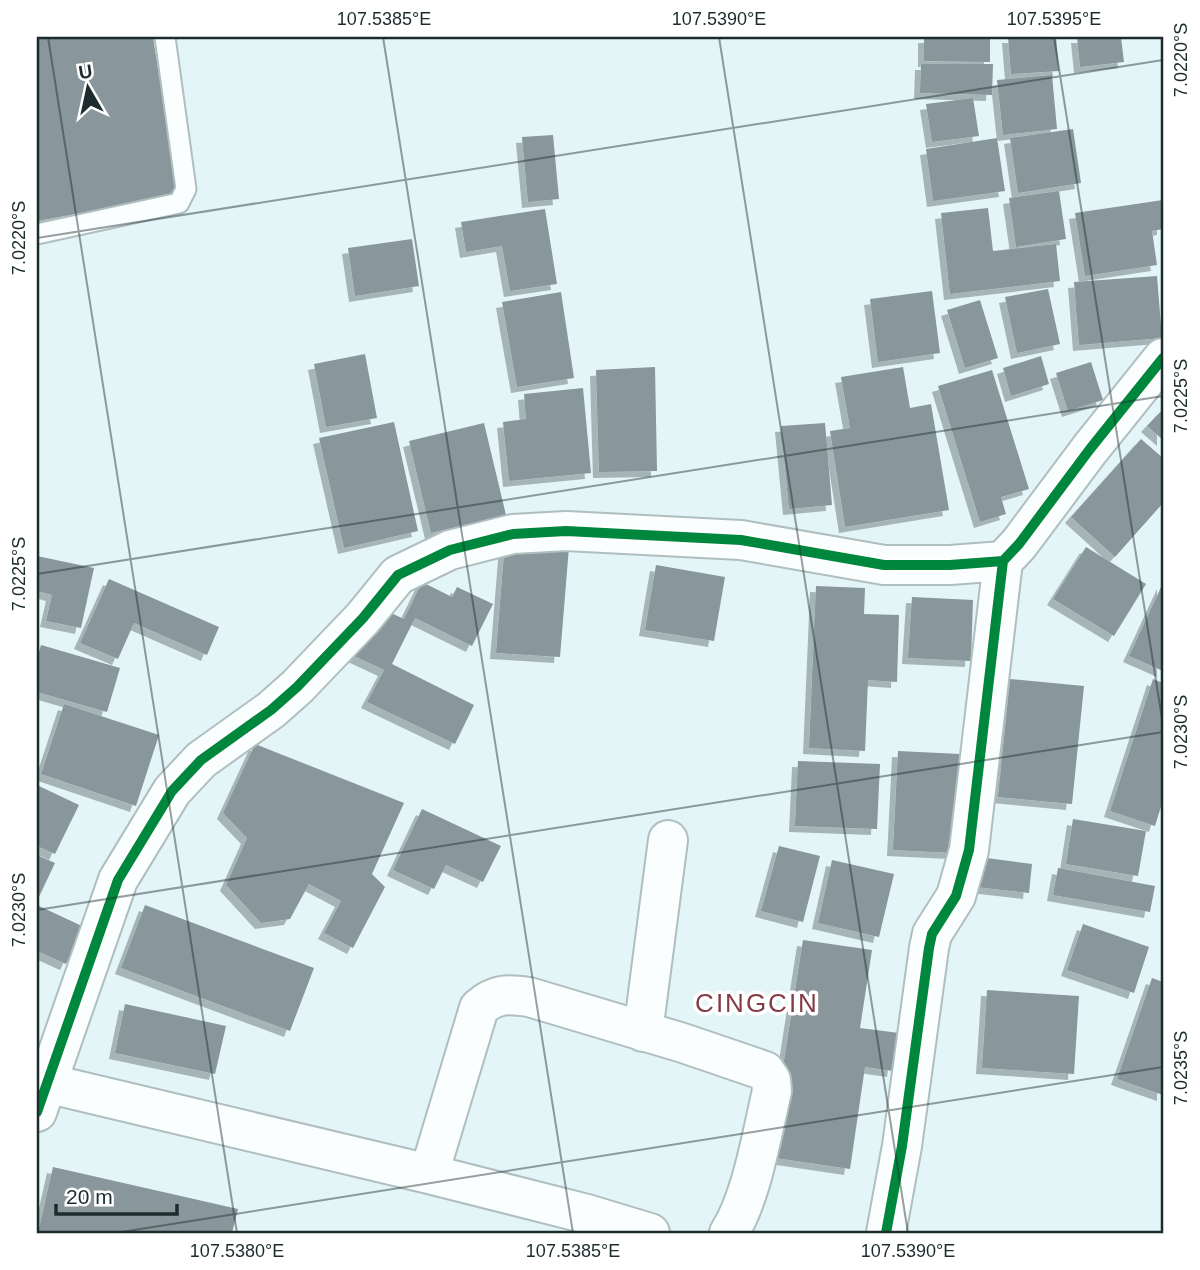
<svg xmlns="http://www.w3.org/2000/svg" width="1200" height="1270" viewBox="0 0 1200 1270" font-family="Arial,sans-serif">
  <style>
    .building { fill: #89969b; filter: url(#shadow) }
    .lines { fill: none; stroke-linecap: round; stroke-linejoin: round }
    .lane-casing { stroke: #afbebf; stroke-width: 23 }
    .street-casing { stroke: #afbebf; stroke-width: 42 }
    .lane { stroke: #fbfefe; stroke-width: 19 }
    .street { stroke: #fbfefe; stroke-width: 38 }
    .cycleway-casing { stroke: #fff; stroke-width: 15 }
    .cycleway { stroke: #00873e; stroke-width: 10 }
    .ticks { fill: none; stroke: #1c2c2d; stroke-width: 2; stroke-opacity: 0.45 }
    .labels { text-anchor: middle; dominant-baseline: central; stroke-width: 7; stroke-linejoin: round; paint-order: stroke }
    .quarter-label { font-size: 26px; letter-spacing: 2px; fill: #843c47; stroke: #fff }
    .neatline { fill: none; stroke: #1c2c2d; stroke-width: 2.5 }
    .ticks-label { font-size: 18px; text-anchor: middle; fill: #1c2c2d }
  </style>
  <defs>
    <filter id="shadow"><feDropShadow dx="-6" dy="6" stdDeviation="0" flood-color="#0004"/></filter>
  </defs>
  <rect width="100%" height="100%" fill="#e3f5f7"/>
  <path class="building" d="M 37,37 L 153,37 L 178,195 L 37,221 Z
    M 924,37 L 990,37 L 990,62 L 924,61 Z
    M 1008,37 L 1056,37 L 1059,71 L 1011,74 Z
    M 1077,37 L 1121,37 L 1124,62 L 1080,67 Z
    M 921,64 L 993,64 L 992,95 L 920,93 Z
    M 1052,75 L 1057,129 L 1003,135 L 997,80 Z
    M 973,98 L 979,136 L 932,142 L 926,104 Z
    M 1073,129 L 1081,183 L 1018,193 L 1010,138 Z
    M 553,135 L 559,199 L 528,202 L 522,137 Z
    M 997,138 L 1005,191 L 933,201 L 926,149 Z
    M 1059,191 L 1066,239 L 1016,247 L 1009,198 Z
    M 1163,200 L 1163,229 L 1152,231 L 1157,265 L 1085,276 L 1075,213 Z
    M 988,208 L 993,251 L 1056,244 L 1060,281 L 950,294 L 941,213 Z
    M 545,209 L 557,284 L 510,291 L 502,246 L 466,252 L 461,222 Z
    M 412,239 L 419,286 L 355,296 L 348,248 Z
    M 1157,276 L 1162,338 L 1079,345 L 1074,282 Z
    M 1048,289 L 1060,344 L 1017,353 L 1005,297 Z
    M 932,291 L 940,353 L 878,362 L 870,299 Z
    M 561,292 L 574,378 L 517,387 L 502,302 Z
    M 980,300 L 998,358 L 965,368 L 947,310 Z
    M 365,354 L 377,418 L 326,427 L 314,364 Z
    M 1041,356 L 1049,384 L 1011,396 L 1003,368 Z
    M 1091,362 L 1103,400 L 1068,411 L 1056,373 Z
    M 655,367 L 657,471 L 599,472 L 596,370 Z
    M 903,367 L 910,408 L 931,404 L 949,510 L 845,527 L 830,431 L 850,428 L 841,377 Z
    M 992,370 L 1029,489 L 1001,497 L 1006,514 L 980,522 L 938,386 Z
    M 583,388 L 591,473 L 509,481 L 503,422 L 526,419 L 524,394 Z
    M 1163,409 L 1163,440 L 1147,426 Z
    M 394,422 L 418,531 L 344,548 L 319,438 Z
    M 484,423 L 506,515 L 431,533 L 409,441 Z
    M 825,423 L 832,505 L 789,509 L 781,426 Z
    M 1141,439 L 1163,458 L 1163,503 L 1115,557 L 1071,517 Z
    M 505,542 L 569,547 L 560,657 L 496,653 Z
    M 1086,547 L 1146,584 L 1114,636 L 1053,599 Z
    M 37,556 L 94,568 L 81,628 L 46,621 L 52,595 L 37,591 Z
    M 656,565 L 725,577 L 714,641 L 645,630 Z
    M 109,579 L 219,627 L 207,655 L 134,623 L 118,659 L 80,643 Z
    M 422,582 L 452,597 L 457,587 L 493,604 L 472,646 L 415,618 L 392,664 L 474,705 L 455,744 L 367,702 L 384,670 L 354,656 L 378,607 L 404,619 Z
    M 1163,583 L 1163,671 L 1129,656 Z
    M 816,586 L 865,588 L 864,614 L 899,615 L 897,682 L 868,680 L 865,751 L 809,748 Z
    M 912,597 L 973,600 L 971,661 L 908,658 Z
    M 41,645 L 120,668 L 107,712 L 37,692 L 37,659 Z
    M 1010,679 L 1084,686 L 1072,804 L 998,797 Z
    M 1153,679 L 1163,683 L 1163,800 L 1155,826 L 1110,811 Z
    M 64,704 L 159,735 L 136,806 L 41,774 Z
    M 255,744 L 404,803 L 372,874 L 385,887 L 353,948 L 324,933 L 341,901 L 309,884 L 290,919 L 261,923 L 226,885 L 247,838 L 223,813 Z
    M 898,751 L 960,754 L 955,853 L 893,850 Z
    M 798,761 L 880,764 L 877,829 L 795,826 Z
    M 37,785 L 79,805 L 55,854 L 37,846 Z
    M 422,809 L 501,846 L 483,882 L 446,865 L 434,889 L 393,870 Z
    M 1073,819 L 1146,831 L 1138,876 L 1066,864 Z
    M 779,846 L 820,856 L 803,922 L 761,911 Z
    M 37,855 L 55,863 L 37,901 Z
    M 979,857 L 1032,864 L 1029,893 L 976,887 Z
    M 832,860 L 894,874 L 879,937 L 818,923 Z
    M 1058,868 L 1155,886 L 1150,912 L 1053,895 Z
    M 37,905 L 84,927 L 66,964 L 37,951 Z
    M 145,905 L 314,968 L 290,1031 L 121,968 Z
    M 1083,924 L 1149,947 L 1134,993 L 1067,970 Z
    M 803,940 L 872,950 L 860,1028 L 899,1033 L 893,1071 L 865,1067 L 850,1169 L 769,1157 Z
    M 1152,978 L 1163,982 L 1163,1095 L 1117,1079 Z
    M 987,990 L 1079,996 L 1074,1074 L 982,1068 Z
    M 125,1004 L 226,1026 L 215,1074 L 115,1053 Z
    M 53,1167 L 238,1209 L 232,1233 L 38,1233 Z"/>
  <g class="lines">
    <defs>
      <path id="lane" d="M 37,234 L 179,203 L 186,189 L 165,37"/>
      <path id="street" d="M 643,1032 L 668,840
        M 46,1083 L 429,1174 L 587,1214 L 650,1233
        M 37,1112 L 118,880 L 172,791 L 201,760 L 271,710 L 297,687 L 363,618 L 398,575 L 450,550 L 513,534 L 566,531 L 741,540 L 884,565 L 950,565 L 1003,561 L 1019,544 L 1090,449 L 1163,358
        M 429,1174 L 479,1008 C 496,993 508,994 529,997 L 683,1043 L 765,1071 L 771,1080 L 772,1091 C 762,1133 752,1197 729,1233
        M 886,1233 L 902,1146 L 929,948 L 932,934 L 956,896 L 969,850 L 1003,561"/>
    </defs>
    <use href="#lane" class="lane-casing"/>
    <use href="#street" class="street-casing"/>
    <use href="#lane" class="lane"/>
    <use href="#street" class="street"/>
    <defs>
      <path id="cycleway" d="M 37,1112 L 118,880 L 172,791 L 201,760 L 271,710 L 297,687 L 363,618 L 398,575 L 450,550 L 513,534 L 566,531 L 741,540 L 884,565 L 950,565 L 1003,561 L 1019,544 L 1090,449 L 1163,358
        M 886,1233 L 902,1146 L 929,948 L 932,934 L 956,896 L 969,850 L 1003,561"/>
    </defs>
    <use href="#cycleway" class="cycleway-casing"/>
    <use href="#cycleway" class="cycleway"/>
  </g>
  <path class="ticks" d="M 48,37 L 237,1233M 383,37 L 573,1233M 719,37 L 908,1233M 1054,37 L 1163,725M 37,238 L 1163,60M 37,574 L 1163,396M 37,910 L 1163,732M 115,1233 L 1163,1067"/>
  <g class="labels">
    <g class="quarter-label">
      <text x="757" y="1003">CINGCIN</text>
    </g>
  </g>
  <rect width="1200" height="1270" fill="none" stroke="#ffffff" stroke-width="77"/>
  <g transform="translate(88 88) rotate(351)" stroke="#ffffff" stroke-width="5" paint-order="stroke">
  <path d="M0-5L12 26L0 18L-12 26Z" fill="#1c2c2d"/>
  <text y="-10" font-size="19" font-weight="bold" text-anchor="middle" fill="#1c2c2d">U</text>
  </g>
  <path d="M56 1204v10h121v-10" fill="none" stroke="#1c2c2d" stroke-width="3.5"/>
  <text x="66" y="1204" font-size="21" fill="#1c2c2d" stroke="#ffffff" stroke-width="5" paint-order="stroke">20 m</text>
  <rect x="38" y="38" width="1124" height="1194" class="neatline"/>
  <g class="ticks-label">
    <text x="384" y="25">107.5385°E</text>
    <text x="719" y="25">107.5390°E</text>
    <text x="1054" y="25">107.5395°E</text>
    <text transform="translate(1181 60) rotate(-90)" y="6">7.0220°S</text>
    <text transform="translate(19 238) rotate(-90)" y="6">7.0220°S</text>
    <text transform="translate(1181 396) rotate(-90)" y="6">7.0225°S</text>
    <text transform="translate(19 574) rotate(-90)" y="6">7.0225°S</text>
    <text transform="translate(1181 732) rotate(-90)" y="6">7.0230°S</text>
    <text transform="translate(19 910) rotate(-90)" y="6">7.0230°S</text>
    <text transform="translate(1181 1068) rotate(-90)" y="6">7.0235°S</text>
    <text x="237" y="1257">107.5380°E</text>
    <text x="573" y="1257">107.5385°E</text>
    <text x="908" y="1257">107.5390°E</text>
  </g>
</svg>
